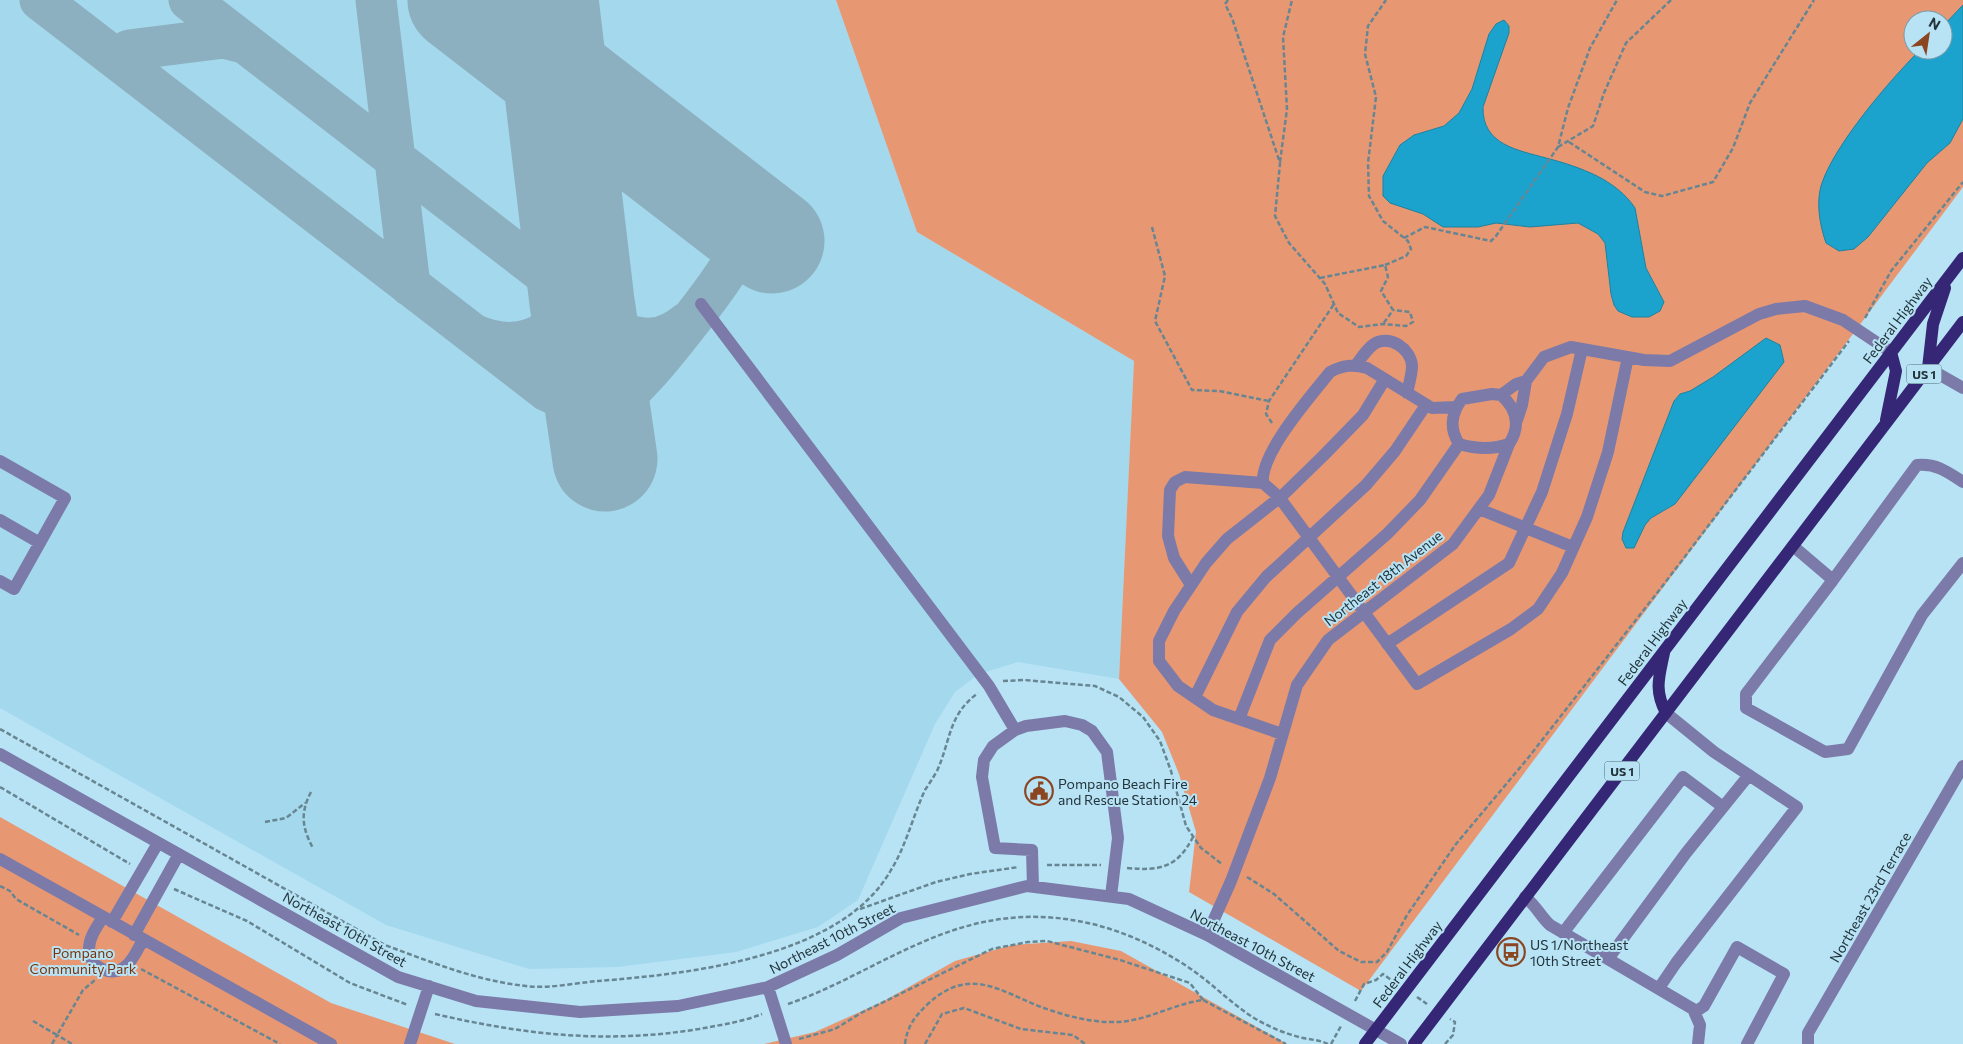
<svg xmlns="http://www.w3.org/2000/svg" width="1963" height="1044" viewBox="0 0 1963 1044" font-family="Commissioner,sans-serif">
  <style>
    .built { fill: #a4d8ed }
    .green { fill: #e79873; fill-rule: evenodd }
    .water { fill: #1ba3cd; stroke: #1d82a1 }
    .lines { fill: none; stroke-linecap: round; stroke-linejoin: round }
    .taxiway { stroke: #8cb0bf; stroke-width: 41 }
    .runway { stroke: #8cb0bf; stroke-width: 105 }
    .path { stroke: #688692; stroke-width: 2.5; stroke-dasharray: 5 2.5; stroke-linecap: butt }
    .minor { stroke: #7c7aa8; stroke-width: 12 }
    .major { stroke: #352776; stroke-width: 12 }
    .labels { text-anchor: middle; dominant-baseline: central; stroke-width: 4; stroke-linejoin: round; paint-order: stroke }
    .shield { fill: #b7e3f5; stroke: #4f6873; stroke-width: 1 }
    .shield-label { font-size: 12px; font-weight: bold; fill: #23343b }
    .street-label { font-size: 14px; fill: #23343b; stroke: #b7e3f5 }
    .poi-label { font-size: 14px; fill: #23343b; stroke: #b7e3f5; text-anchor: start }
    .park-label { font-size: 14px; fill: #79330a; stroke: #b7e3f5 }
  </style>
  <rect width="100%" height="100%" fill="#b7e3f5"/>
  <path class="built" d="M 0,0 L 836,0 L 917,232 L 1134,361 L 1119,679 L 1018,662 L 979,674 L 955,692 L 935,724 L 858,900 L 818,927 L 736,952 L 618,967 L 529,969 L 386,925 L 0,708 Z"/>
  <path class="green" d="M 836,0 L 1963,0 L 1963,187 L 1361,991 L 1189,892 L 1196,832 L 1179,774 L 1162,732 L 1119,679 L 1134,361 L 917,232 ZM 1913,20 L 1943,20 L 1943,50 L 1913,50 Z
    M 0,817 L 331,1003 L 455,1044 L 0,1044 Z
    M 1071,941 L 1121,951 L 1287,1044 L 764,1044 L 815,1032 L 882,1002 L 955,961 L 1012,945 Z"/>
  <path class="water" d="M 1963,5 L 1963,119 L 1950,143 L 1927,163 L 1868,237 L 1854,249 L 1839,251 L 1826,243 C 1820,226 1816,204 1821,186 C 1833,146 1890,80 1920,50 L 1943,50 L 1943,26 Z
    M 1504,20 L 1509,26 L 1509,33 L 1483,107 C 1482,145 1518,150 1546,158 C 1562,162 1581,168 1597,176 C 1611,183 1626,194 1635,208 L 1646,268 L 1664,302 L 1660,311 L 1649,317 L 1632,317 L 1618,311 L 1614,305 L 1611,294 L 1605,243 L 1598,234 L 1578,223 L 1530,227 L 1496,223 L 1478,227 L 1443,227 L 1423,214 L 1390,203 L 1383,196 L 1383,176 L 1400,145 L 1414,135 L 1444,126 L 1459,113 L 1472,89 L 1489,34 L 1496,24 Z
    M 1766,338 L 1780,345 L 1784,362 L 1675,504 L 1651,518 L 1645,525 L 1634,548 L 1626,548 L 1622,539 L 1623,532 L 1674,401 L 1680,394 L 1690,391 L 1713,377 Z"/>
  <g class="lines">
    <path class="taxiway" d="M 40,0 L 547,391 C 569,402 592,410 616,399 C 627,395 635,387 643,378 C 659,362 731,272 735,256 C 739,236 731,214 718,199
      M 189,0 L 618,331 C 643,342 664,341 686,323
      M 376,0 L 410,286
      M 129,50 L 224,38 L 244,43
      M 473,334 C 521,355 548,335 582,302"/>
    <path class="runway" d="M 460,0 L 772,241
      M 546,0 L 582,302 L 605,459"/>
    <path class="path" d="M 1228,0 L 1225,4 L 1232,18 L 1280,163 L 1275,216 L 1289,243 L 1325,284 L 1338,313 L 1359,327 L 1383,324 L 1406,326 L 1413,322 L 1410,312 L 1393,310
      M 1569,142 L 1645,192 L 1662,196 L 1713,182 L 1733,148 L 1750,103 L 1814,0
      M 1558,147 L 1593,126 L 1604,93 L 1626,43 L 1671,0
      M 1280,162 L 1287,109 L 1283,37 L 1292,0
      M 1152,227 L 1165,276 L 1155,321 L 1192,390 L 1219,391 L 1269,401
      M 1404,238 L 1425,227 L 1491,241 L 1496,236 L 1558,147 L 1568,108 L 1590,48 L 1617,0
      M 1385,265 L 1406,256 L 1411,249 L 1408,241 L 1383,221 L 1369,196 L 1368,163 L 1376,97 L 1365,54 L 1368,26 L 1386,0
      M 1320,278 L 1385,265 L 1388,277 L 1381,291 L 1393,310 L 1383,324
      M 1865,318 L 1891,271 L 1963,182
      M 1272,423 L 1266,414 L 1269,401 L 1334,304
      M 1003,681 L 1024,680 L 1095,686 L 1119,697 L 1143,717 L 1160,741 L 1171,771 L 1186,826 L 1201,848 L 1222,864
      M 0,729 L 385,945 C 431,962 477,981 526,986 C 549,989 575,983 598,981 C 688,974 841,958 891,870 C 906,846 913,816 925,790 C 929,784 933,778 937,771 C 951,740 948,715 978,693
      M 0,787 L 130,864
      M 311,792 C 300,813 302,828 313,848
      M 265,822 L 286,818 L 305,803
      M 1047,865 L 1101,865
      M 1127,868 C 1160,871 1177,868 1193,837
      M 1247,877 L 1274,894 L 1339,951 L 1361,962 L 1377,962 L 1387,952 L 1407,915 L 1456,844 L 1528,758 L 1664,584 L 1849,341
      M 0,886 L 10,891 L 16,899 L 79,935
      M 174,889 L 247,921 L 350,983 L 408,1005
      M 860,909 L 936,882 L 970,874 L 1019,867
      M 141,969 L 280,1044
      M 1417,997 L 1427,1004
      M 1355,1001 L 1364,984 L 1376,980 L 1383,974 L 1395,983
      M 788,1004 C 846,984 896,949 954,930 C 1035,903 1114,919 1185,965 C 1210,981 1229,1002 1254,1018 C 1269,1027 1286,1034 1303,1038 C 1312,1040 1320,1040 1328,1044
      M 435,1014 C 526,1035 606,1044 699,1029 C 720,1025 742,1022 762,1014
      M 33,1021 L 57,1035 L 83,990 L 95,980
      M 799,1039 L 835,1029 L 861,1013 L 992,949 L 1028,942 L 1047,941 L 1120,960 L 1190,983 L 1203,1000
      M 52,1044 L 57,1035 L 72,1044
      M 905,1044 C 907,1026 916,1015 929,1003 C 970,966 1000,991 1041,1007 C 1063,1015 1088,1022 1111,1022 C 1144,1023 1172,1004 1203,1000 L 1286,1044
      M 925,1044 L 942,1014 L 964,1008 L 1021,1029 L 1073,1035 L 1085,1044
      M 1331,1044 L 1341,1026
      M 1445,1044 L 1453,1035 L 1455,1022 L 1450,1019"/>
    <path class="minor" d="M 701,304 L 989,686 L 1015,730
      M 1356,365 C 1361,358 1367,349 1374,344 C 1390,334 1411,349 1412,366 C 1412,374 1409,384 1407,393
      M 1928,368 L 1963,388
      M 1492,394 L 1501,395 C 1517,409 1521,426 1509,444 C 1492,450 1476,449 1459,444 C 1449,428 1451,414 1462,399 Z
      M 1501,395 L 1516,384 L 1526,381
      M 1517,420 L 1522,405 L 1526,381 L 1544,357 L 1571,347 L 1644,360 L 1670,361 L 1759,314 L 1776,309 L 1805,306 L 1843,320 L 1891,352
      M 0,461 L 65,498 L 14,589 L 0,581
      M 1263,483 C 1260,453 1311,396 1330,372 C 1343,365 1353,364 1367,368 L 1432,408 L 1456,407
      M 1479,509 L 1573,547
      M 0,520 L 40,543
      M 1793,546 L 1833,580 L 1917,465 C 1936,463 1948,472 1963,482
      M 1833,580 L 1746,694 L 1746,708 L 1825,752 L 1848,749 L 1922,615 L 1963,563
      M 1191,585 L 1174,558 L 1168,536 L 1170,490 L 1175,482 L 1185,477 L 1263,483 L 1279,497 L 1417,684 L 1511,629 L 1538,609 L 1562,573 L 1587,517 L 1608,452 L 1628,357
      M 1387,644 L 1509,563 L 1542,492 L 1567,414 L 1582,349
      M 1195,697 L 1237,612 L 1266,577 L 1366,485 L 1395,451 L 1426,405
      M 1239,719 L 1270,640 L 1297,613 L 1387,534 L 1420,500 L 1459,444
      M 1282,734 L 1213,710 L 1178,686 L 1159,661 L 1159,641 L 1174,611 L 1206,563 L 1227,539 L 1283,495 L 1323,456 L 1363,415 L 1385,379
      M 0,754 L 398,977 L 476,1001 L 580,1012 L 678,1006 L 768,987 L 837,955 L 901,918 L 1027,886 L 1129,899 L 1207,935 L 1401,1044
      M 0,859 L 331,1044
      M 1033,887 L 1032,850 L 995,848 L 982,777 L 984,760 L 993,746 L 1015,730 L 1026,726 L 1065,721 L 1082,725 L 1092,731 L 1107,752 L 1118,838 L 1111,896
      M 1525,897 C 1536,905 1540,916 1550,925 L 1693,1009 L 1700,1025 L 1698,1044
      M 103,917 C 97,927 89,937 89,949 C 89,967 112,979 126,966 C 134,959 138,948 143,940
      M 112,922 L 158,843
      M 1563,933 L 1683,777 L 1723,807
      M 134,935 L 179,854
      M 1207,935 L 1231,881 L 1270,778 L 1297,685 L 1328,640 L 1453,544 L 1489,495 L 1509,444
      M 1608,959 L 1686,853 L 1749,775
      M 768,987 L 786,1044
      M 1659,988 L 1676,963 L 1797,807 L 1714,752 L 1666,713
      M 1695,1012 L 1704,1006 L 1737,947 L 1784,974 L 1747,1044
      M 410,1044 L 429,986
      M 1808,1044 L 1808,1033 L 1963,766"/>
    <path class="major" d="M 1928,368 L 1933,324 L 1945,288
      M 1886,420 L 1896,371 L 1891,352
      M 1664,653 C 1659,677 1654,690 1666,713
      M 1365,1044 L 1963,258
      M 1414,1044 L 1963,322"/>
  </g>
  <defs>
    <symbol id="civic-ring" viewBox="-11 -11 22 22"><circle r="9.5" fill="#b7e3f5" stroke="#8c4521" stroke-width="1.5"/><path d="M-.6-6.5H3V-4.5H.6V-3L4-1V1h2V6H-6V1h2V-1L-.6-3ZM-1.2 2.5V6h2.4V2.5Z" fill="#8c4521"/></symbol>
    <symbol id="bus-ring" viewBox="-11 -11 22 22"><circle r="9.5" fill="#b7e3f5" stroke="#8c4521" stroke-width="1.5"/><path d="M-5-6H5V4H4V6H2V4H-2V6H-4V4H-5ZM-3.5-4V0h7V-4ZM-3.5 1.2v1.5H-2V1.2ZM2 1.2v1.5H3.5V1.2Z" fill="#8c4521"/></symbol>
  </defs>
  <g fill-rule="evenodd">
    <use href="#civic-ring" x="1023" y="775" width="32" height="32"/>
    <use href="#bus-ring" x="1495" y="936" width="32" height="32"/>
  </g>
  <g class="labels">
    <g class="shield">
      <rect x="1906.5" y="364.5" width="35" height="19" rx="4"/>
      <rect x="1604.5" y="761.5" width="35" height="19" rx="4"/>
    </g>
    <g class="shield-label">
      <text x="1924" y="374">US 1</text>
      <text x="1622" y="771">US 1</text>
    </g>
    <g class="street-label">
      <text transform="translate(1897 320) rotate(-53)">Federal Highway</text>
      <text transform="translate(1383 578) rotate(-38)">Northeast 18th Avenue</text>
      <text transform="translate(1652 642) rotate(-53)">Federal Highway</text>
      <text transform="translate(1870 897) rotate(-60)">Northeast 23rd Terrace</text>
      <text transform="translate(345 929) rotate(29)">Northeast 10th Street</text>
      <text transform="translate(832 938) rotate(-27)">Northeast 10th Street</text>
      <text transform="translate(1253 945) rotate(28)">Northeast 10th Street</text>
      <text transform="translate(1407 964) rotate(-53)">Federal Highway</text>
    </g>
    <g class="poi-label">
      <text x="1058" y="783">Pompano Beach Fire<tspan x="1058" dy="16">and Rescue Station 24</tspan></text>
      <text x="1530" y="944">US 1/Northeast<tspan x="1530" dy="16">10th Street</tspan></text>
    </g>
    <g class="park-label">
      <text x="83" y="952">Pompano<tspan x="83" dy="16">Community Park</tspan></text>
    </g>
  </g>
  <g transform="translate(1928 35) rotate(30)"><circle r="24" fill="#b7e3f5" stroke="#7c9dab"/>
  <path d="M0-4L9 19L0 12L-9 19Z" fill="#8c4521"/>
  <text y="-8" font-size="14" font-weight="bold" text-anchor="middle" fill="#23343b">N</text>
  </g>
</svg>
